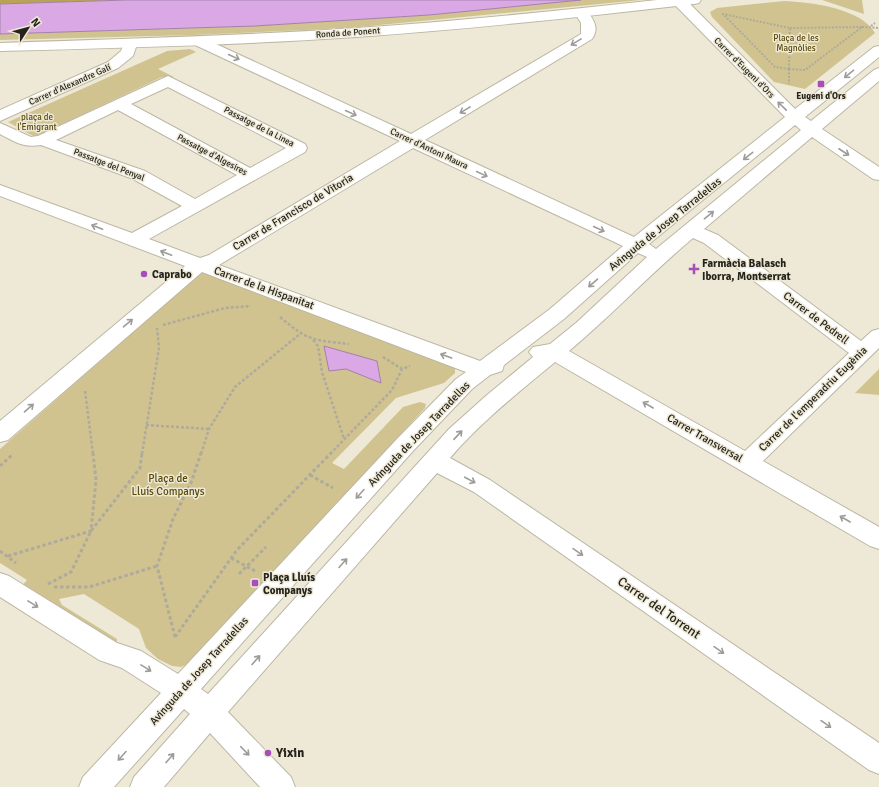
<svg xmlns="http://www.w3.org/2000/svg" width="879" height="787" viewBox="0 0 879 787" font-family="Signika,sans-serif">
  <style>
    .green { fill: #d0c390 }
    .forest { fill: #b9a455 }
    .water { fill: #dba8e6; stroke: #a480a9 }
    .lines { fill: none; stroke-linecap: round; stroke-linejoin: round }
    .minor-casing { stroke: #bcb7a4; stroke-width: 2 }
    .major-casing { stroke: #bcb7a4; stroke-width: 2 }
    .path-far2 { stroke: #afab9b; stroke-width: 2; stroke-dasharray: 2 1.5; stroke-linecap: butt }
    .path-far1 { stroke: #afab9b; stroke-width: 2.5; stroke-dasharray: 3 2; stroke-linecap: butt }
    .path { stroke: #afab9b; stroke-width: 3; stroke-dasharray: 3.5 2.5; stroke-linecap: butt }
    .minor { fill: #fff; fill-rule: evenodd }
    .major { fill: #fff; fill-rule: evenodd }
    .oneway { stroke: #9d9c99 }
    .poi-dot { fill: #a74ebb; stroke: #eee9d6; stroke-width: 1.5 }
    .labels { text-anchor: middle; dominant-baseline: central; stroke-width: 3; stroke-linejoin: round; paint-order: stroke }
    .far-street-label { font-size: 9px; fill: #25231c; stroke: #eee9d6 }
    .far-park-label { font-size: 9px; fill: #584909; stroke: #eee9d6 }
    .far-poi-label { font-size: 9px; font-weight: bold; fill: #25231c; stroke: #eee9d6 }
    .street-label { font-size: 11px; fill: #25231c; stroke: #eee9d6 }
    .poi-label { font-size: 11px; font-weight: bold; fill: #25231c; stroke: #eee9d6; text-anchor: start }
    .park-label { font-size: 11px; fill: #584909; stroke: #eee9d6 }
    .near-street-label { font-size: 13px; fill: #25231c; stroke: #eee9d6 }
    .near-poi-label { font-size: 13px; font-weight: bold; fill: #25231c; stroke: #eee9d6; text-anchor: start }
  </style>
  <rect width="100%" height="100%" fill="#eee9d6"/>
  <path class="green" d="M 581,0 L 641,0 L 348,28 L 193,35 L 0,40 L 0,34 L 255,26 L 429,15 Z
    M 822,0 L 862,0 L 864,14 Z
    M 784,1 C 810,2 861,8 875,33 L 805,89 L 774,82 L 712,17 L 710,12 L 717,8 Z
    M 190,49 L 196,52 L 158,69 L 174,77 L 162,77 L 35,137 L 8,122 L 167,51 Z
    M 201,273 L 208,273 L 450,363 L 455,368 L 455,373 L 444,383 L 396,398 L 332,463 L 344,469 L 403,407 L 420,402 L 426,404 L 425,408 L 190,663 L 181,667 L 172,666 L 158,659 L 146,648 L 139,629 L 84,594 L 59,599 L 62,605 L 117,639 L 117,644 L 20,588 L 27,580 L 0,563 L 0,449 L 157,311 L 192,275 Z
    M 879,369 L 879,395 L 855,393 Z"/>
  <path class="forest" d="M 0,0 L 126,0 L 0,4 Z"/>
  <path class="water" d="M 127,0 L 581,0 L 429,15 L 255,26 L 0,34 L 0,4 Z
    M 324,346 L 377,361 L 381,383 L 346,369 L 329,371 Z"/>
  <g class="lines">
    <defs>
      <path id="minor" d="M 674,0 L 686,0 L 795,109 L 874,47 L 879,46 L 879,57 L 805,117 L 811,121 L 874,70 L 879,68 L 879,81 L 822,129 L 879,167 L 879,180 L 873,179 L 812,137 L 704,229 L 718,235 L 861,341 L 872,331 L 879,329 L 879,348 L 763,461 L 879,527 L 879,549 L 870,546 L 555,362 C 519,392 481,422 450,458 L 490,480 L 879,743 L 879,774 L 869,770 L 474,492 L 437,473 L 228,712 L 291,777 L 295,787 L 260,787 L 210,733 L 164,787 L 130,787 L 134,777 L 190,714 L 184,709 L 114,787 L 79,787 L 83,777 L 161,693 L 122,668 L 99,660 L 0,597 L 0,573 L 9,576 L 117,643 L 141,651 L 178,674 L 397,439 L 456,379 L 466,372 L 202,272 L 8,440 L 0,442 L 0,421 L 185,266 L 0,196 L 0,185 L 132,233 L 182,206 L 133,179 L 41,145 C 23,148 15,142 0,134 L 0,123 L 31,137 L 38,136 L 168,76 L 305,144 L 307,148 L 305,152 L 149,239 L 200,258 L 209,255 L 400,141 L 193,44 L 191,41 L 193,38 L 203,38 L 411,134 L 581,34 L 581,23 L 574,12 L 576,9 L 586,9 C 593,19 600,28 592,39 L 425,140 L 634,237 L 785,117 L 675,5 L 673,2 ZM 168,87 L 286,148 L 250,168 L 131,104 ZM 118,110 L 237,175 L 195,199 L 145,171 L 56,140 ZM 795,125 L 801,130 L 656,249 L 649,244 ZM 413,148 L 623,246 L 550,309 L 480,361 L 219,265 ZM 693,238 L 704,243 L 849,353 L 745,451 L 569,351 C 612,315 650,274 693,238 ZM 638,253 L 647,257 L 576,323 L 550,344 L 533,347 L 529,352 L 533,357 L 487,395 L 449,429 L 208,694 L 201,689 L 413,451 L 472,389 L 490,375 L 502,371 L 504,365 L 564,319 Z
        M 130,40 L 135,41 L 137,44 L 133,56 L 118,68 L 0,121 L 0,110 L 108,62 L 121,51 L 125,41 Z"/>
      <path id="major" d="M 657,0 L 701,0 L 699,3 L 694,4 C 582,17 469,29 356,37 C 238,45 119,48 0,51 L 0,43 C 119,39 238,36 357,28 C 457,21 557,11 657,0 Z"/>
    </defs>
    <use href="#minor" class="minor-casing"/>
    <use href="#major" class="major-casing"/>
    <path class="path-far2" d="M 871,26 L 875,23
      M 862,27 L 879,28
      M 789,69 L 805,70 L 862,27 L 790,28
      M 789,69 L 789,84
      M 789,69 L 775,67 L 723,14 L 790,28
      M 789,69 L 790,28"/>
    <path class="path-far1" d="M 280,317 C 308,341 313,340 349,344
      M 163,325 L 225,308 L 251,306
      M 313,340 L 318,346 L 322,372 L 344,439
      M 383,357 L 402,369
      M 85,391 L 93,454
      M 146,425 L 209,429
      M 142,454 L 159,348 L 157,328
      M 201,454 L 209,429 L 235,387 L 300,334
      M 330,454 L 392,390 L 402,369 L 410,366"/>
    <path class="path" d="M 0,466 L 13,454
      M 310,475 L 333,488
      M 0,551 L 16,563
      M 8,556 L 91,531 L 96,480 L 93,453
      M 231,558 L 255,571
      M 239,574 L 266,547
      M 48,584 L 71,572 L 91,531 L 140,468 L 142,453
      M 54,587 L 89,587 L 157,566
      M 175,637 L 237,550 L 331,453
      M 175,637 L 157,566 L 173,519 L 191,483 L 201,453"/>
    <use href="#minor" class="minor"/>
    <use href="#major" class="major"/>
  </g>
  <defs><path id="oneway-shaft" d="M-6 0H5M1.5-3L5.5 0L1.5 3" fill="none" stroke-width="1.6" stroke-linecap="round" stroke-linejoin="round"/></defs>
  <g class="oneway">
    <use href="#oneway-shaft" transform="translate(576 42) rotate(149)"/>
    <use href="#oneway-shaft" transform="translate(234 57) rotate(25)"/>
    <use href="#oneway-shaft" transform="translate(849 74) rotate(141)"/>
    <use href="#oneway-shaft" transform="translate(782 106) rotate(-136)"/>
    <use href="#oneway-shaft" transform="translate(465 110) rotate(149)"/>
    <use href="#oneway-shaft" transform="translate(351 113) rotate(25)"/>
    <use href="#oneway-shaft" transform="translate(844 152) rotate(33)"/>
    <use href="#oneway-shaft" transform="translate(748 156) rotate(142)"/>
    <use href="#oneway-shaft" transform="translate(482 174) rotate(25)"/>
    <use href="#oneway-shaft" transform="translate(709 215) rotate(-39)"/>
    <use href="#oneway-shaft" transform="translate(97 227) rotate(-159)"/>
    <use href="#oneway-shaft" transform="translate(599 229) rotate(25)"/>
    <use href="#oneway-shaft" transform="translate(166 253) rotate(-159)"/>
    <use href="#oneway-shaft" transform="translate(593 283) rotate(139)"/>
    <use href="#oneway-shaft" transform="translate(128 323) rotate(-40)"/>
    <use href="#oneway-shaft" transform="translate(446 356) rotate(-160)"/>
    <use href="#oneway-shaft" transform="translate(648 405) rotate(-150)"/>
    <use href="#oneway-shaft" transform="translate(29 408) rotate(-41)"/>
    <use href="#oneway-shaft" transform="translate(458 435) rotate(-47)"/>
    <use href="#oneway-shaft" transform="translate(470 480) rotate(28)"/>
    <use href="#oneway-shaft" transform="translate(360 494) rotate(132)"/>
    <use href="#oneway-shaft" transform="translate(845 519) rotate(-150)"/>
    <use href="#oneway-shaft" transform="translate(578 552) rotate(35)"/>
    <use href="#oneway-shaft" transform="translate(343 563) rotate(-48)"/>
    <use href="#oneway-shaft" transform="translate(33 604) rotate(32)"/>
    <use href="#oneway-shaft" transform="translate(719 650) rotate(35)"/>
    <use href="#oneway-shaft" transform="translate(256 660) rotate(-49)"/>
    <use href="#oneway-shaft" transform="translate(146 668) rotate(32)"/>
    <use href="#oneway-shaft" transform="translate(826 724) rotate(35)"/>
    <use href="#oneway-shaft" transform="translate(245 751) rotate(46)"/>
    <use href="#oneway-shaft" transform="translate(122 756) rotate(132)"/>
    <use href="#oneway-shaft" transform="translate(170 758) rotate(-49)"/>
  </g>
  <g class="poi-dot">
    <rect x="817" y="80" width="8" height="8" rx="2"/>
    <path d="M692 263h4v4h4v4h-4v4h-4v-4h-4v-4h4z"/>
    <circle cx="144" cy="274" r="4"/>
    <rect x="251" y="579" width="8" height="8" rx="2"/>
    <circle cx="268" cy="753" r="4"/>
  </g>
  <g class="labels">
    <g class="far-street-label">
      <text transform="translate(348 33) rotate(-4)">Ronda de Ponent</text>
      <text transform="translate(744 68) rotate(45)">Carrer d'Eugeni d'Ors</text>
      <text transform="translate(70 85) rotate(-24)">Carrer d'Alexandre Galí</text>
      <text transform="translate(259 127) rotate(27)">Passatge de la Linea</text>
      <text transform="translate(429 149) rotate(25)">Carrer d'Antoni Maura</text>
      <text transform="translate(212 155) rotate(28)">Passatge d'Algesires</text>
      <text transform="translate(109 165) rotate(21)">Passatge del Penyal</text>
    </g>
    <g class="far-park-label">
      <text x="796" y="38">Plaça de les<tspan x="796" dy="10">Magnòlies</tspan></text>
      <text x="37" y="117">plaça de<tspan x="37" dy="10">l'Emigrant</tspan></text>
    </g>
    <g class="far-poi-label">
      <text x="821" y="96">Eugeni d'Ors</text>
    </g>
    <g class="street-label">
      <text transform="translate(293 212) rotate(-31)">Carrer de Francisco de Vitoria</text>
      <text transform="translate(665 224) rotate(-39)">Avinguda de Josep Tarradellas</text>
      <text transform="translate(264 288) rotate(20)">Carrer de la Hispanitat</text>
      <text transform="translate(816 318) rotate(37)">Carrer de Pedrell</text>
      <text transform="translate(813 399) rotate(-44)">Carrer de l'emperadriu Eugènia</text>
      <text transform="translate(419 434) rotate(-46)">Avinguda de Josep Tarradellas</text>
      <text transform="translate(705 438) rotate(30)">Carrer Transversal</text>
      <text transform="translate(199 671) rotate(-48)">Avinguda de Josep Tarradellas</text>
    </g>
    <g class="poi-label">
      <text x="702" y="263">Farmàcia Balasch<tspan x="702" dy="13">Iborra, Montserrat</tspan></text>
      <text x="152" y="274">Caprabo</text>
      <text x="263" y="577">Plaça Lluís<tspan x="263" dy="13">Companys</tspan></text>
    </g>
    <g class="park-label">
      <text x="168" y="478">Plaça de<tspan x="168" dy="13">Lluís Companys</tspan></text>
    </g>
    <g class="near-street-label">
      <text transform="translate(659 608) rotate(35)">Carrer del Torrent</text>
    </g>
    <g class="near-poi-label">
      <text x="276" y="753">Yixin</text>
    </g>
  </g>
  <g transform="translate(28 28) rotate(54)" stroke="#eee9d6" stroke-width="3" paint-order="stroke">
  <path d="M0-3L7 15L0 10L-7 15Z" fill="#25231c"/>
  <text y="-6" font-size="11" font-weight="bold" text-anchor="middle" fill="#25231c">N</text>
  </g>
</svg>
